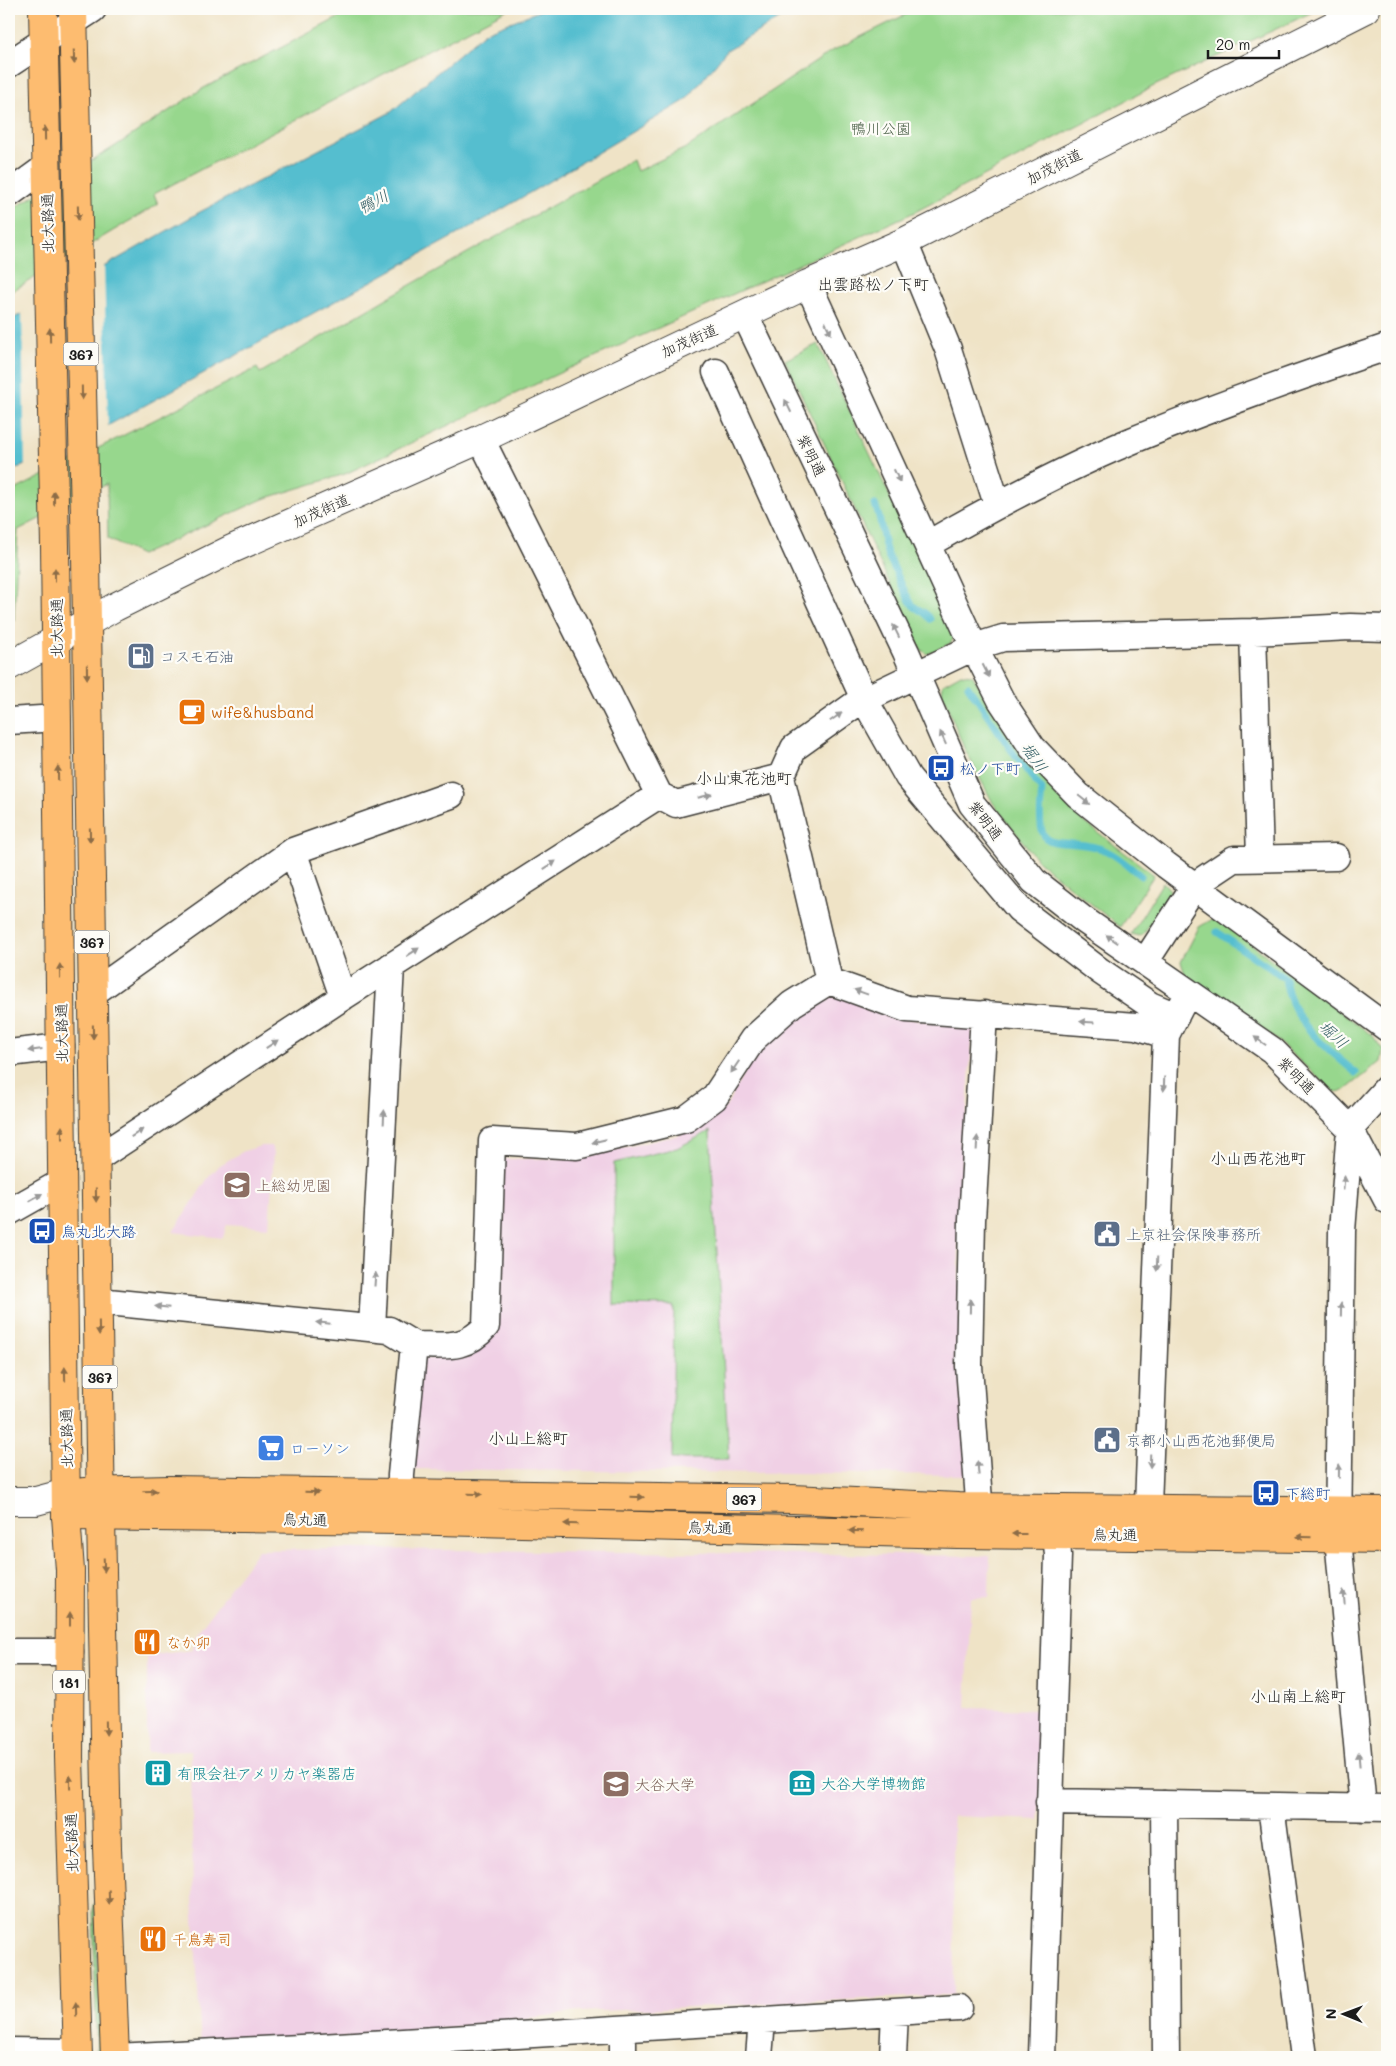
<svg xmlns="http://www.w3.org/2000/svg" width="1396" height="2066" viewBox="0 0 1396 2066" font-family="Mali,'Klee One',sans-serif">
  <style>
    .built { fill: #f0d0e5 }
    .green { fill: #97d78d; stroke: #5a7a54 }
    .water { fill: #54becf; stroke: #386d76 }
    .pier { fill: #efe3c6 }
    .lines { fill: none; stroke-linecap: round; stroke-linejoin: round }
    .stream { stroke: #54becf; stroke-width: 7 }
    .minor-casing { stroke: #3c3a36; stroke-width: 29 }
    .tertiary-casing { stroke: #3c3a36; stroke-width: 30 }
    .primary-casing { stroke: #3c3a36; stroke-width: 30 }
    .trunk-casing { stroke: #3c3a36; stroke-width: 30 }
    .minor { stroke: #fff; stroke-width: 26 }
    .tertiary { stroke: #fff; stroke-width: 28 }
    .primary { stroke: #fdbc6f; stroke-width: 28 }
    .trunk { stroke: #fdbc6f; stroke-width: 28 }
    .oneway { fill: #8c6c46 }
    .oneway2 { fill: #999 }
    .labels { text-anchor: middle; dominant-baseline: central; stroke-width: 4.5; stroke-linejoin: round; paint-order: stroke }
    .shield { fill: #fdfcf7; stroke: #605f5e; stroke-width: 1 }
    .shield-label { font-size: 14px; font-weight: bold; fill: #1c1c1c }
    .park-label { font-size: 15px; fill: #475d44; stroke: #fdfcf7 }
    .street-label { font-size: 15px; fill: #1c1c1c; stroke: #fdfcf7 }
    .service-label { font-size: 15px; fill: #4e5e75; stroke: #fdfcf7; text-anchor: start }
    .food-label { font-size: 15px; fill: #c56008; stroke: #fdfcf7; text-anchor: start }
    .transit-label { font-size: 15px; fill: #164399; stroke: #fdfcf7; text-anchor: start }
    .education-label { font-size: 15px; fill: #785e54; stroke: #fdfcf7; text-anchor: start }
    .shop-label { font-size: 15px; fill: #366cbe; stroke: #fdfcf7; text-anchor: start }
    .culture-label { font-size: 15px; fill: #0d838f; stroke: #fdfcf7; text-anchor: start }
    .water-label { font-size: 16px; font-style: italic; fill: #325d64; stroke: #fdfcf7 }
    .neighbourhood-label { font-size: 16px; fill: #1c1c1c; stroke: #fdfcf7 }
  </style>
  <rect width="100%" height="100%" fill="#fdfcf7"/>
  <filter id="ink" filterUnits="userSpaceOnUse"><feTurbulence type="fractalNoise" baseFrequency=".02" numOctaves="2"/><feDisplacementMap in="SourceGraphic" scale="10" xChannelSelector="R" yChannelSelector="G"/><feConvolveMatrix kernelMatrix="1 2 1 2 8 2 1 2 1" color-interpolation-filters="sRGB"/></filter>
  <filter id="wash" filterUnits="userSpaceOnUse"><feTurbulence type="fractalNoise" baseFrequency=".0096" numOctaves="4" result="noise"/><feDisplacementMap in="SourceGraphic" scale="20" xChannelSelector="R" yChannelSelector="G"/><feGaussianBlur stdDeviation="1.12" result="paint"/><feColorMatrix in="noise" values="0 0 0 0 0 0 0 0 0 0 0 0 0 0 0 0 0 1.4 0 .05"/><feComposite in="paint" operator="in"/></filter>
  <g filter="url(#wash)">
    <rect width="100%" height="100%" fill="#efe3c6"/>
    <path class="built" d="M 835,995 L 895,1017 L 973,1028 L 958,1224 L 961,1370 L 971,1475 L 409,1469 L 420,1359 L 465,1356 L 494,1329 L 498,1165 L 506,1159 L 578,1158 L 679,1135 L 726,1107 L 763,1037 L 817,997 Z
      M 261,1146 L 271,1146 L 274,1152 L 269,1227 L 227,1224 L 223,1238 L 173,1232 L 208,1178 L 220,1165 L 244,1151 Z
      M 354,1549 L 990,1556 L 989,1597 L 971,1598 L 966,1708 L 1045,1710 L 1039,1820 L 953,1816 L 954,1995 L 578,2012 L 388,2035 L 201,2047 L 193,1900 L 191,1751 L 147,1752 L 147,1656 L 193,1650 L 194,1637 L 258,1550 Z"/>
    <path class="green" d="M 355,9 L 508,9 L 154,194 L 158,204 L 9,293 L 9,211 L 114,147 L 202,89 Z
      M 917,9 L 1319,9 L 1154,86 L 917,211 L 568,369 L 345,474 L 263,499 L 141,555 L 108,539 L 107,484 L 18,530 L 14,622 L 9,625 L 9,493 L 257,368 L 260,373 L 389,297 L 633,160 L 637,171 L 688,147 L 832,51 Z
      M 818,344 L 955,634 L 951,643 L 928,654 L 921,650 L 785,360 Z
      M 961,674 L 972,675 L 1020,751 L 1083,821 L 1154,875 L 1120,927 L 1038,861 L 993,803 L 964,748 L 942,693 L 943,684 Z
      M 1163,882 L 1170,890 L 1169,896 L 1143,934 L 1139,936 L 1131,934 Z
      M 1211,920 L 1222,922 L 1373,1036 L 1383,1050 L 1381,1062 L 1344,1091 L 1334,1092 L 1272,1036 L 1185,974 L 1181,962 L 1199,927 Z
      M 710,1131 L 729,1459 L 672,1459 L 674,1306 L 614,1305 L 614,1163 L 677,1148 Z
      M 95,1904 L 102,2057 L 97,2057 L 93,1905 Z"/>
    <path class="water" d="M 544,9 L 796,9 L 727,50 L 686,100 L 489,217 L 98,431 L 9,472 L 9,321 L 198,213 L 391,112 L 485,32 Z"/>
    <path class="pier" d="M 104,263 L 108,428 L 25,467 L 22,311 Z"/>
    <g class="lines">
      <path class="stream" d="M 875,505 C 883,522 881,541 889,558 C 897,572 903,591 912,604 C 917,611 926,611 930,619
        M 968,686 L 1016,757 L 1042,790 C 1034,861 1053,835 1099,848 C 1115,853 1128,866 1141,876
        M 1217,932 L 1285,978 C 1291,1022 1324,1046 1356,1073"/>
    </g>
  </g>
  <g filter="url(#ink)">
    <g class="lines">
      <defs>
        <path id="minor" d="M 9,64 L 93,9
          M 9,194 L 46,167
          M 904,242 L 948,349 L 997,504
          M 808,284 L 974,647 L 1001,700 L 1032,747 L 1078,795 L 1166,865 L 1387,1028
          M 745,315 L 906,652 L 972,804 L 1034,881 L 1084,920 L 1272,1050 L 1350,1129 L 1387,1200
          M 716,372 L 864,699 L 908,777 L 1019,909 L 1100,971 L 1150,1005 L 1176,1016
          M 481,439 L 659,795 L 676,804 L 781,777 L 794,748 L 857,703 L 974,647 L 1003,638 L 1253,632 L 1350,627 L 1387,628
          M 928,544 C 994,506 1061,470 1131,441 C 1215,406 1301,376 1387,347
          M 1253,632 L 1260,858
          M 9,721 L 57,718
          M 781,777 L 829,981
          M 293,851 L 343,997
          M 1145,962 L 1195,885 L 1234,859 L 1336,857
          M 93,993 L 293,851 L 451,795
          M 9,1053 L 61,1047
          M 96,1159 L 343,997 L 659,795
          M 9,1212 L 62,1182
          M 98,1301 L 389,1330 L 414,1345
          M 372,1328 L 391,966
          M 400,1515 L 401,1475 L 414,1345 C 443,1345 465,1351 486,1326 L 492,1141 L 577,1146 L 686,1119 L 714,1098 L 753,1039 L 792,1004 L 829,981 L 907,1009 L 1136,1026 L 1166,1035 L 1188,992
          M 981,1528 L 969,1366 L 972,1220 L 984,1014
          M 1147,1532 L 1166,1035
          M 9,1652 L 70,1652
          M 1049,1802 L 1387,1808
          M 1164,1804 L 1166,2057
          M 1271,1806 L 1304,2057
          M 1363,1808 L 1338,1538 L 1342,1231 L 1350,1129 L 1387,1088
          M 9,2051 L 78,2052
          M 115,2057 L 321,2047 L 959,2008
          M 623,2057 L 623,2029
          M 759,2057 L 762,2020
          M 893,2057 L 895,2012
          M 1042,2057 L 1058,1555 L 1056,1533"/>
        <path id="tertiary" d="M 9,666 L 115,607 L 232,549 L 481,439 L 808,284 L 904,242 L 1366,9
          M 9,1501 L 36,1501 L 66,1493"/>
        <path id="primary" d="M 66,1516 L 70,1570 L 69,1757 L 78,2057
          M 101,1516 L 107,1848 L 115,2057"/>
        <path id="trunk" d="M 43,9 L 55,546 L 66,1516 L 399,1520 L 957,1534 L 1387,1539
          M 73,9 L 86,559 L 101,1516
          M 84,1492 L 170,1490 L 400,1493 L 793,1499 L 958,1507 L 1387,1511"/>
      </defs>
      <use href="#minor" class="minor-casing"/>
      <use href="#tertiary" class="tertiary-casing"/>
      <use href="#primary" class="primary-casing"/>
      <use href="#trunk" class="trunk-casing"/>
      <use href="#minor" class="minor"/>
      <use href="#tertiary" class="tertiary"/>
      <use href="#primary" class="primary"/>
      <use href="#trunk" class="trunk"/>
    </g>
    <defs><path id="oneway-solid" d="M-6-.8H1V-3.2L6.5 0L1 3.2V.8H-6Z" transform="scale(1.25)"/></defs>
    <g class="oneway">
      <use href="#oneway-solid" transform="translate(74 57) rotate(88)"/>
      <use href="#oneway-solid" transform="translate(45 133) rotate(-91)"/>
      <use href="#oneway-solid" transform="translate(78 213) rotate(89)"/>
      <use href="#oneway-solid" transform="translate(50 335) rotate(-91)"/>
      <use href="#oneway-solid" transform="translate(82 393) rotate(89)"/>
      <use href="#oneway-solid" transform="translate(54 498) rotate(-91)"/>
      <use href="#oneway-solid" transform="translate(55 575) rotate(-90)"/>
      <use href="#oneway-solid" transform="translate(87 672) rotate(89)"/>
      <use href="#oneway-solid" transform="translate(58 773) rotate(-91)"/>
      <use href="#oneway-solid" transform="translate(90 835) rotate(89)"/>
      <use href="#oneway-solid" transform="translate(60 971) rotate(-91)"/>
      <use href="#oneway-solid" transform="translate(93 1032) rotate(89)"/>
      <use href="#oneway-solid" transform="translate(62 1133) rotate(-90)"/>
      <use href="#oneway-solid" transform="translate(96 1195) rotate(89)"/>
      <use href="#oneway-solid" transform="translate(99 1328) rotate(89)"/>
      <use href="#oneway-solid" transform="translate(65 1374) rotate(-91)"/>
      <use href="#oneway-solid" transform="translate(150 1491) rotate(-2)"/>
      <use href="#oneway-solid" transform="translate(312 1492) rotate(1)"/>
      <use href="#oneway-solid" transform="translate(475 1494) rotate(1)"/>
      <use href="#oneway-solid" transform="translate(637 1497) rotate(1)"/>
      <use href="#oneway-solid" transform="translate(571 1524) rotate(-179)"/>
      <use href="#oneway-solid" transform="translate(856 1531) rotate(-178)"/>
      <use href="#oneway-solid" transform="translate(1019 1534) rotate(180)"/>
      <use href="#oneway-solid" transform="translate(1304 1537) rotate(-179)"/>
      <use href="#oneway-solid" transform="translate(104 1565) rotate(88)"/>
      <use href="#oneway-solid" transform="translate(70 1619) rotate(-90)"/>
      <use href="#oneway-solid" transform="translate(106 1728) rotate(89)"/>
      <use href="#oneway-solid" transform="translate(70 1782) rotate(-91)"/>
      <use href="#oneway-solid" transform="translate(109 1897) rotate(88)"/>
      <use href="#oneway-solid" transform="translate(76 2009) rotate(-92)"/>
    </g>
    <g class="oneway2">
      <use href="#oneway-solid" transform="translate(828 328) rotate(65)"/>
      <use href="#oneway-solid" transform="translate(788 406) rotate(-116)"/>
      <use href="#oneway-solid" transform="translate(897 476) rotate(65)"/>
      <use href="#oneway-solid" transform="translate(896 631) rotate(-116)"/>
      <use href="#oneway-solid" transform="translate(986 671) rotate(63)"/>
      <use href="#oneway-solid" transform="translate(836 717) rotate(-35)"/>
      <use href="#oneway-solid" transform="translate(943 738) rotate(-114)"/>
      <use href="#oneway-solid" transform="translate(705 796) rotate(-14)"/>
      <use href="#oneway-solid" transform="translate(1084 800) rotate(39)"/>
      <use href="#oneway-solid" transform="translate(550 865) rotate(-33)"/>
      <use href="#oneway-solid" transform="translate(1112 939) rotate(-145)"/>
      <use href="#oneway-solid" transform="translate(413 952) rotate(-33)"/>
      <use href="#oneway-solid" transform="translate(861 992) rotate(-160)"/>
      <use href="#oneway-solid" transform="translate(1087 1022) rotate(-176)"/>
      <use href="#oneway-solid" transform="translate(1260 1041) rotate(-145)"/>
      <use href="#oneway-solid" transform="translate(272 1044) rotate(-33)"/>
      <use href="#oneway-solid" transform="translate(35 1050) rotate(173)"/>
      <use href="#oneway-solid" transform="translate(735 1067) rotate(124)"/>
      <use href="#oneway-solid" transform="translate(1164 1084) rotate(92)"/>
      <use href="#oneway-solid" transform="translate(384 1117) rotate(-87)"/>
      <use href="#oneway-solid" transform="translate(137 1133) rotate(-33)"/>
      <use href="#oneway-solid" transform="translate(599 1141) rotate(166)"/>
      <use href="#oneway-solid" transform="translate(977 1143) rotate(-87)"/>
      <use href="#oneway-solid" transform="translate(1344 1183) rotate(-85)"/>
      <use href="#oneway-solid" transform="translate(36 1197) rotate(-29)"/>
      <use href="#oneway-solid" transform="translate(1157 1264) rotate(92)"/>
      <use href="#oneway-solid" transform="translate(375 1279) rotate(-86)"/>
      <use href="#oneway-solid" transform="translate(970 1306) rotate(-89)"/>
      <use href="#oneway-solid" transform="translate(162 1307) rotate(-174)"/>
      <use href="#oneway-solid" transform="translate(1341 1309) rotate(-89)"/>
      <use href="#oneway-solid" transform="translate(323 1323) rotate(-174)"/>
      <use href="#oneway-solid" transform="translate(1150 1461) rotate(92)"/>
      <use href="#oneway-solid" transform="translate(978 1468) rotate(-95)"/>
      <use href="#oneway-solid" transform="translate(1339 1471) rotate(-89)"/>
      <use href="#oneway-solid" transform="translate(1344 1597) rotate(-95)"/>
      <use href="#oneway-solid" transform="translate(1359 1759) rotate(-95)"/>
    </g>
  </g>
  <defs>
    <symbol id="fuel-square" viewBox="-11 -11 22 22"><rect x="-9" y="-9" width="18" height="18" rx="4" fill="#5c6f8a" stroke="#fdfcf7"/><path d="M-5.5-6h7V0h2V4h1.3V-2.5L3-4.5l.8-.8L6-3V5H2.5V1h-1V6h-7ZM-4.2-4.7v3.2H.2V-4.7Z" fill="#fff"/></symbol>
    <symbol id="cafe-square" viewBox="-11 -11 22 22"><rect x="-9" y="-9" width="18" height="18" rx="4" fill="#e8710a" stroke="#fdfcf7"/><path d="M-5.5-4.5H6V0H3Q3 3.5 0 3.5H-2.5Q-5.5 3.5-5.5 0ZM3-3.2v2h1.7v-2ZM-6 4.5H4V6H-6Z" fill="#fff"/></symbol>
    <symbol id="bus-square" viewBox="-11 -11 22 22"><rect x="-9" y="-9" width="18" height="18" rx="4" fill="#1a4fb4" stroke="#fdfcf7"/><path d="M-5-6H5V4H4V6H2V4H-2V6H-4V4H-5ZM-3.5-4V0h7V-4ZM-3.5 1.2v1.5H-2V1.2ZM2 1.2v1.5H3.5V1.2Z" fill="#fff"/></symbol>
    <symbol id="school-square" viewBox="-11 -11 22 22"><rect x="-9" y="-9" width="18" height="18" rx="4" fill="#8d6e63" stroke="#fdfcf7"/><path d="M0-5L7-2L0 1L-7-2ZM-4 1L0 2.5L4 1V4Q0 6-4 4Z" fill="#fff"/></symbol>
    <symbol id="civic-square" viewBox="-11 -11 22 22"><rect x="-9" y="-9" width="18" height="18" rx="4" fill="#5c6f8a" stroke="#fdfcf7"/><path d="M-.6-6.5H3V-4.5H.6V-3L4-1V1h2V6H-6V1h2V-1L-.6-3ZM-1.2 2.5V6h2.4V2.5Z" fill="#fff"/></symbol>
    <symbol id="supermarket-square" viewBox="-11 -11 22 22"><rect x="-9" y="-9" width="18" height="18" rx="4" fill="#3f7fe0" stroke="#fdfcf7"/><path d="M-6-5.5h2.5l.6 2H6L4.5 2H-2.5L-4.4-4H-6ZM-1.5 3.2a1.3 1.3 0 1 0 .1 0ZM3 3.2a1.3 1.3 0 1 0 .1 0Z" fill="#fff"/></symbol>
    <symbol id="restaurant-square" viewBox="-11 -11 22 22"><rect x="-9" y="-9" width="18" height="18" rx="4" fill="#e8710a" stroke="#fdfcf7"/><path d="M-5-6h1v4h1v-4h1v4h1v-4h1v5L-1.5 .5V6h-2V.5L-5-1ZM5-6V6H3V1.5H1.5Q1.5-4 5-6Z" fill="#fff"/></symbol>
    <symbol id="building-square" viewBox="-11 -11 22 22"><rect x="-9" y="-9" width="18" height="18" rx="4" fill="#0f9aa8" stroke="#fdfcf7"/><path d="M-4-6H4V6H1V3H-1V6H-4ZM-2.5-4.3h1.7v1.8h-1.7ZM.8-4.3h1.7v1.8H.8ZM-2.5-1h1.7V.8h-1.7ZM.8-1h1.7V.8H.8Z" fill="#fff"/></symbol>
    <symbol id="museum-square" viewBox="-11 -11 22 22"><rect x="-9" y="-9" width="18" height="18" rx="4" fill="#0f9aa8" stroke="#fdfcf7"/><path d="M0-6L6-3V-2H-6V-3ZM-5-1h2V3h-2ZM-1-1h2V3h-2ZM3-1h2V3H3ZM-6 4H6V6H-6Z" fill="#fff"/></symbol>
    <symbol id="university-square" viewBox="-11 -11 22 22"><rect x="-9" y="-9" width="18" height="18" rx="4" fill="#8d6e63" stroke="#fdfcf7"/><path d="M0-5L7-2L0 1L-7-2ZM-4 1L0 2.5L4 1V4Q0 6-4 4Z" fill="#fff"/></symbol>
  </defs>
  <g fill-rule="evenodd">
    <use href="#fuel-square" x="125" y="640" width="32" height="32"/>
    <use href="#cafe-square" x="176" y="696" width="32" height="32"/>
    <use href="#bus-square" x="925" y="752" width="32" height="32"/>
    <use href="#school-square" x="221" y="1169" width="32" height="32"/>
    <use href="#bus-square" x="26" y="1215" width="32" height="32"/>
    <use href="#civic-square" x="1091" y="1218" width="32" height="32"/>
    <use href="#civic-square" x="1091" y="1424" width="32" height="32"/>
    <use href="#supermarket-square" x="255" y="1432" width="32" height="32"/>
    <use href="#bus-square" x="1250" y="1477" width="32" height="32"/>
    <use href="#restaurant-square" x="131" y="1626" width="32" height="32"/>
    <use href="#building-square" x="142" y="1757" width="32" height="32"/>
    <use href="#museum-square" x="786" y="1767" width="32" height="32"/>
    <use href="#university-square" x="600" y="1768" width="32" height="32"/>
    <use href="#restaurant-square" x="137" y="1923" width="32" height="32"/>
  </g>
  <g class="labels">
    <g class="shield">
      <rect x="63.5" y="342.5" width="35" height="23" rx="4"/>
      <rect x="74.5" y="930.5" width="35" height="23" rx="4"/>
      <rect x="82.5" y="1365.5" width="35" height="23" rx="4"/>
      <rect x="726.5" y="1487.5" width="35" height="23" rx="4"/>
      <rect x="53" y="1670.5" width="32" height="23" rx="4"/>
    </g>
    <g class="shield-label">
      <text x="81" y="354">367</text>
      <text x="92" y="942">367</text>
      <text x="100" y="1377">367</text>
      <text x="744" y="1499">367</text>
      <text x="69" y="1682">181</text>
    </g>
    <g class="park-label">
      <text x="881" y="128">鴨川公園</text>
    </g>
    <g class="street-label">
      <text transform="translate(1054 166) rotate(-27)">加茂街道</text>
      <text transform="translate(47 223) rotate(-91)">北大路通</text>
      <text transform="translate(689 340) rotate(-24)">加茂街道</text>
      <text transform="translate(812 455) rotate(64)">紫明通</text>
      <text transform="translate(321 510) rotate(-24)">加茂街道</text>
      <text transform="translate(56 628) rotate(-90)">北大路通</text>
      <text transform="translate(986 820) rotate(53)">紫明通</text>
      <text transform="translate(61 1033) rotate(-91)">北大路通</text>
      <text transform="translate(1297 1075) rotate(45)">紫明通</text>
      <text transform="translate(66 1438) rotate(-91)">北大路通</text>
      <text transform="translate(305 1519) rotate(1)">烏丸通</text>
      <text transform="translate(710 1527) rotate(1)">烏丸通</text>
      <text x="1115" y="1534">烏丸通</text>
      <text transform="translate(71 1843) rotate(-92)">北大路通</text>
    </g>
    <g class="service-label">
      <text x="160" y="656">コスモ石油</text>
      <text x="1126" y="1234">上京社会保険事務所</text>
      <text x="1126" y="1440">京都小山西花池郵便局</text>
    </g>
    <g class="food-label">
      <text x="211" y="712">wife&amp;husband</text>
      <text x="166" y="1642">なか卯</text>
      <text x="172" y="1939">千鳥寿司</text>
    </g>
    <g class="transit-label">
      <text x="960" y="768">松ノ下町</text>
      <text x="61" y="1231">烏丸北大路</text>
      <text x="1285" y="1493">下総町</text>
    </g>
    <g class="education-label">
      <text x="256" y="1185">上総幼児園</text>
      <text x="635" y="1784">大谷大学</text>
    </g>
    <g class="shop-label">
      <text x="290" y="1448">ローソン</text>
    </g>
    <g class="culture-label">
      <text x="177" y="1773">有限会社アメリカヤ楽器店</text>
      <text x="821" y="1783">大谷大学博物館</text>
    </g>
    <g class="water-label">
      <text transform="translate(373 201) rotate(-28)">鴨川</text>
      <text transform="translate(1035 757) rotate(55)">堀川</text>
      <text transform="translate(1334 1034) rotate(42)">堀川</text>
    </g>
    <g class="neighbourhood-label">
      <text x="873" y="283">出雲路松ノ下町</text>
      <text x="744" y="777">小山東花池町</text>
      <text x="1258" y="1157">小山西花池町</text>
      <text x="528" y="1437">小山上総町</text>
      <text x="1298" y="1695">小山南上総町</text>
    </g>
  </g>
  <rect width="1396" height="2066" fill="none" stroke="#fdfcf7" stroke-width="30"/>
  <g transform="translate(1344 2014) rotate(271)" stroke="#fdfcf7" stroke-width="4" paint-order="stroke">
  <path d="M0-4L9 19L0 12L-9 19Z" fill="#1c1c1c"/>
  <text y="-8" font-size="14" font-weight="bold" text-anchor="middle" fill="#1c1c1c">N</text>
  </g>
  <path d="M1208 50v8h71v-8" fill="none" stroke="#1c1c1c" stroke-width="2.5"/>
  <text x="1216" y="50" font-size="15" fill="#1c1c1c" stroke="#fdfcf7" stroke-width="4" paint-order="stroke">20 m</text>
</svg>
